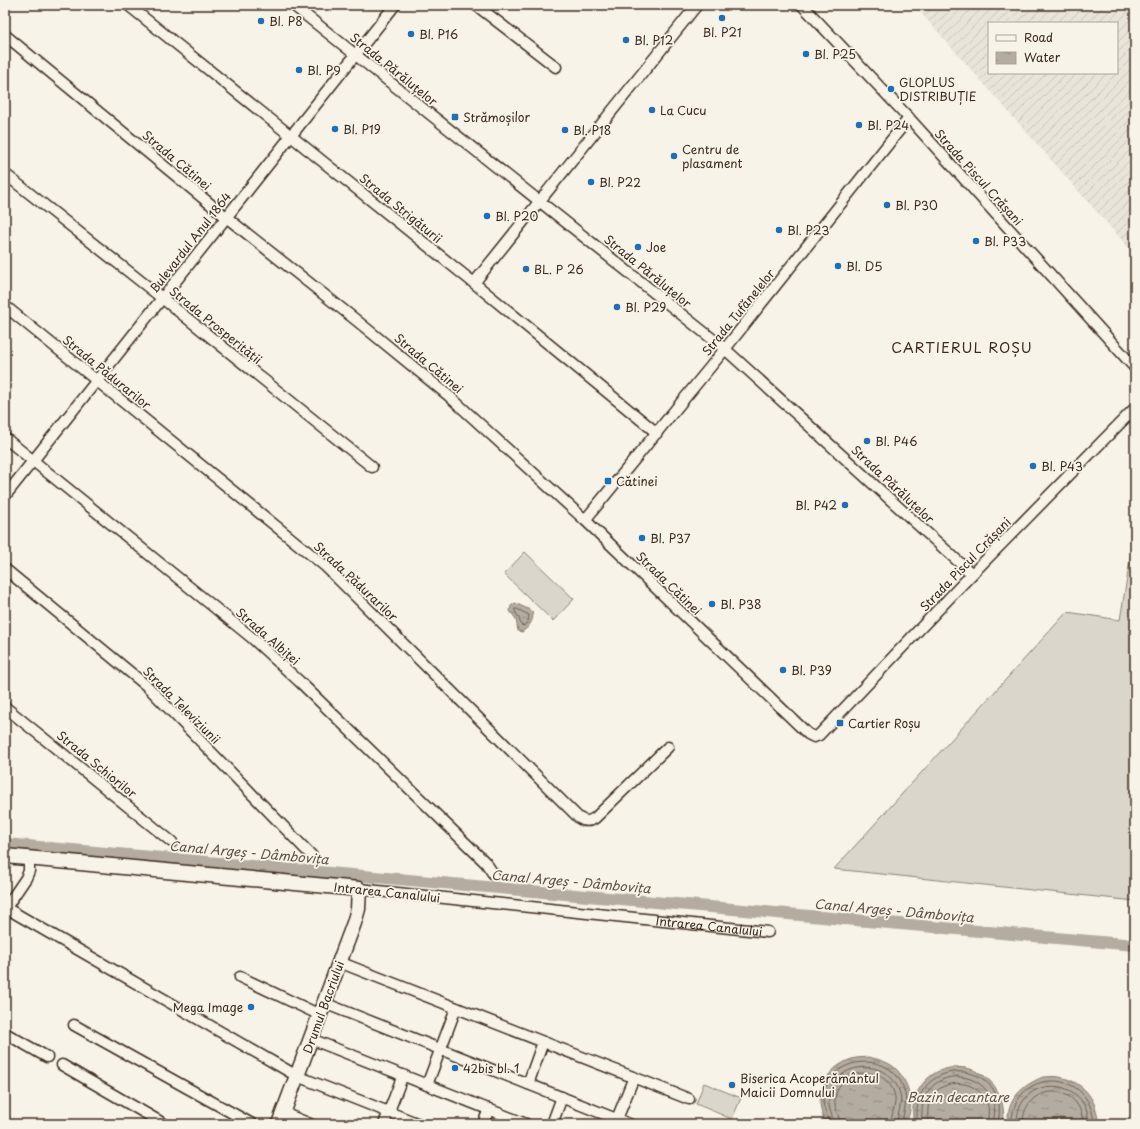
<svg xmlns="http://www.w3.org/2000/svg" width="1140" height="1129" viewBox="0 0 1140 1129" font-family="'Playpen Sans',sans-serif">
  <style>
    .industrial { fill: url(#industrial-furrows); fill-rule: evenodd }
    .grass { fill: #dbd6cb; stroke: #8b8074 }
    .water { fill: url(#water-ripples); stroke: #84786c }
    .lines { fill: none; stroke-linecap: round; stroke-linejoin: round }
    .shore { stroke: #6b5e52; stroke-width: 1 }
    .canal { stroke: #b4aca0; stroke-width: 12 }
    .street-casing { stroke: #3b2a1e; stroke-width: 13 }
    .secondary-casing { stroke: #3b2a1e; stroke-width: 17 }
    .street { stroke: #f7f3e8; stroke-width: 10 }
    .secondary { stroke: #f7f3e8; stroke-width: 14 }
    .poi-dot { fill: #1f6fb2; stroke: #f7f3e8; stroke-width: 1.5 }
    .labels { text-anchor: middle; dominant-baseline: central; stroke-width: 3.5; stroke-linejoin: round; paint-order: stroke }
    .poi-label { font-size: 12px; fill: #3b2a1e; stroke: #f7f3e8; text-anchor: start }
    .street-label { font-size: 12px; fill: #3b2a1e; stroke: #f7f3e8 }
    .water-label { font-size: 13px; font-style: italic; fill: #5f5145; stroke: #f7f3e8 }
    .quarter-label { font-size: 14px; letter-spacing: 1px; fill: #3b2a1e; stroke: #f7f3e8 }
  </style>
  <defs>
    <pattern id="industrial-furrows" width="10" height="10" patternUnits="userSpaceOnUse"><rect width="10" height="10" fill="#e9e4d9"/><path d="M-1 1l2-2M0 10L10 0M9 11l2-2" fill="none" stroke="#c9c4ba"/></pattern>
    <pattern id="water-ripples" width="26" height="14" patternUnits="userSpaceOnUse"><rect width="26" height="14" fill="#b4aca0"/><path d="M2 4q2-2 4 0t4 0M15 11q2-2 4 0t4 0" fill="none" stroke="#948c82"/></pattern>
  </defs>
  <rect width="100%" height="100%" fill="#f7f3e8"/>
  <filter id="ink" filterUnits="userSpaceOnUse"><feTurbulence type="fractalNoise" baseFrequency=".025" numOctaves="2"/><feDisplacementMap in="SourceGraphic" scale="8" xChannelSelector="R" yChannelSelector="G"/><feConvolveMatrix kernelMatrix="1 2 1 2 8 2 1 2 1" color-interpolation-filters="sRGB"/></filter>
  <g filter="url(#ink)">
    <path class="industrial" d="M 914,5 L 1135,5 L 1135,255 ZM 989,23 L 1117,23 L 1117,73 L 989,73 Z"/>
    <path class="grass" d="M 1135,530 L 1135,901 L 834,869 L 1067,612 L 1120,620 Z
      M 525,552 L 574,599 L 553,621 L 504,574 Z
      M 704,1083 L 741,1098 L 732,1119 L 696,1104 Z"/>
    <path class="water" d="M 515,603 L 530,610 L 533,613 C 533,622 529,627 522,632 L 518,631 L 516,619 L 510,611 L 511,606 Z
      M 868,1057 C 877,1059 886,1061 894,1067 C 909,1080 916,1107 905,1124 L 826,1124 C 812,1097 824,1068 852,1059 C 857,1057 863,1058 868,1057 Z
      M 954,1067 C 959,1068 965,1067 970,1069 C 994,1076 1008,1101 1002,1124 L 914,1124 C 909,1103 919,1080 939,1071 C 944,1069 950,1068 954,1067 Z
      M 1043,1077 C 1048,1077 1054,1076 1059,1077 C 1083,1081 1098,1100 1098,1124 L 1008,1124 C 1006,1099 1023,1085 1043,1077 Z"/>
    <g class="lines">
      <path class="shore" d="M 515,609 L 517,609 L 529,615 L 528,621 L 524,626 L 521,625 L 519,618 L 515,611 Z
        M 829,1124 C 828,1116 823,1109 823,1100 C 825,1053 897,1048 905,1094 C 907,1106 903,1113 902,1124
        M 834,1124 C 833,1116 828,1109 829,1100 C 831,1060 890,1055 900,1094 C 903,1105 897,1113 897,1124
        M 840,1124 C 840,1116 834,1109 835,1100 C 837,1066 889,1063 895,1097 C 896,1107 891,1114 891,1124
        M 917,1124 C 917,1114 916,1103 921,1094 C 938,1061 990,1065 999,1103 C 1000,1110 999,1117 998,1124
        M 922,1124 C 922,1115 921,1105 925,1096 C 940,1067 983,1072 993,1102 C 996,1110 994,1117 993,1124
        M 928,1124 C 928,1116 927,1107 930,1100 C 942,1075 981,1079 988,1106 C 989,1112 988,1118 987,1124
        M 1012,1124 C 1010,1069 1091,1064 1094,1124
        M 1017,1124 C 1015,1075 1087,1072 1089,1124
        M 1023,1124 C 1022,1082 1082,1080 1083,1124"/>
      <path class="canal" d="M 5,844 L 1135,945"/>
      <defs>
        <g id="street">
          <path d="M 128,5 L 474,283 L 657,433"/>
          <path d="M 293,5 L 725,349 L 972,574"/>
          <path d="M 476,5 L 556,67"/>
          <path d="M 802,5 L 909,118 L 1135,368"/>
          <path d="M 5,35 L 226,217 L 356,320 L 449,396 L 585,520 L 808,734 L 814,737 L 819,735 L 972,574 L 1135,408"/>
          <path d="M 5,174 L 162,298 L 372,467"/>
          <path d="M 474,283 L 697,5"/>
          <path d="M 5,306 L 325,566 L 579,818 C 585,822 589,822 595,818 L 668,747"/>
          <path d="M 5,438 L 251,637 L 300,682 L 486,863 L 494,875"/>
          <path d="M 5,496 L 395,5"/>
          <path d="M 585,520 L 725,349 L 909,118"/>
          <path d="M 5,569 L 148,687 L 312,856"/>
          <path d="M 5,707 L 172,842"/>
          <path id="s1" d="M 359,889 L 768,932"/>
          <path d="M 6,908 L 297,1076 L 419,1124"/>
          <path d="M 5,909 L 26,878 L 29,871 L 29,858"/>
          <path d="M 339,962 L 689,1099"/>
          <path d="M 240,977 L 320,1015"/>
          <path d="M 324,1003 L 629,1124"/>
          <path d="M 74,1025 L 252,1124"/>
          <path d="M 5,1033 L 47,1057"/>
          <path d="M 311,1039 L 526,1124"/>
          <path d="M 62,1065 L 164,1124"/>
          <path d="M 528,1084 L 543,1042"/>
          <path d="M 427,1085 L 456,1008"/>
          <path d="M 283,1113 L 310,1124"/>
          <path d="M 617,1119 L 634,1077"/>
          <path d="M 384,1124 L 403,1075"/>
          <path d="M 483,1124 L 489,1109"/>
          <path d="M 552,1124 L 562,1097"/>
        </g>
        <path id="secondary" d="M 5,856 L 359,889 L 358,909 L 354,923 L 279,1124"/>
      </defs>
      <use href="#street" class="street-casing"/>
      <use href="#secondary" class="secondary-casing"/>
      <use href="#street" class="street"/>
      <use href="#secondary" class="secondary"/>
    </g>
  </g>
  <g class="poi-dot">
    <circle cx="722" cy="18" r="4"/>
    <circle cx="261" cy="21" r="4"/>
    <circle cx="411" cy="34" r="4"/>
    <circle cx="626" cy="40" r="4"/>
    <circle cx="806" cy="54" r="4"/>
    <circle cx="299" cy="70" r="4"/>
    <circle cx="891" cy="89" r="4"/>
    <circle cx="652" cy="110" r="4"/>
    <rect x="451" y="113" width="8" height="8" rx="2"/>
    <circle cx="859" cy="125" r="4"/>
    <circle cx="335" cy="129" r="4"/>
    <circle cx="565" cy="130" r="4"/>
    <circle cx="674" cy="156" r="4"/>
    <circle cx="591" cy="182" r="4"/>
    <circle cx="887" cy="205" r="4"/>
    <circle cx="487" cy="216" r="4"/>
    <circle cx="779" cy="230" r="4"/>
    <circle cx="976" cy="241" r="4"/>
    <circle cx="638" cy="247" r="4"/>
    <circle cx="838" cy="266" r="4"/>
    <circle cx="526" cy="269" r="4"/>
    <circle cx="617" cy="307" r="4"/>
    <circle cx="867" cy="441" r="4"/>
    <circle cx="1033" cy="466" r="4"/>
    <rect x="604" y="477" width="8" height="8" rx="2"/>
    <circle cx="845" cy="505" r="4"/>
    <circle cx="642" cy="538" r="4"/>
    <circle cx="712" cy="604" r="4"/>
    <circle cx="783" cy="670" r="4"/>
    <rect x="836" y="719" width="8" height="8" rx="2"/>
    <circle cx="251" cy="1007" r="4"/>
    <circle cx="455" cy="1068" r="4"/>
    <circle cx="732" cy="1085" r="4"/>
  </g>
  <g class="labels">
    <g class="poi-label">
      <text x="269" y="21">Bl. P8</text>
      <text x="722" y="32" text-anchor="middle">Bl. P21</text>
      <text x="419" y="34">Bl. P16</text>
      <text x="634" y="40">Bl. P12</text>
      <text x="814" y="54">Bl. P25</text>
      <text x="307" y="70">Bl. P9</text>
      <text x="899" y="82">GLOPLUS<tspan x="899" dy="14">DISTRIBUȚIE</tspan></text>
      <text x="660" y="110">La Cucu</text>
      <text x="463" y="117">Strămoșilor</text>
      <text x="867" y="125">Bl. P24</text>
      <text x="343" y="129">Bl. P19</text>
      <text x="573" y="130">Bl. P18</text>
      <text x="682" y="149">Centru de<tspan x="682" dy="14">plasament</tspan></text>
      <text x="599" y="182">Bl. P22</text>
      <text x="895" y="205">Bl. P30</text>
      <text x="495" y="216">Bl. P20</text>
      <text x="787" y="230">Bl. P23</text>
      <text x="984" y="241">Bl. P33</text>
      <text x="646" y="247">Joe</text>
      <text x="846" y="266">Bl. D5</text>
      <text x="534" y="269">BL. P 26</text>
      <text x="625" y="307">Bl. P29</text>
      <text x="875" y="441">Bl. P46</text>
      <text x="1041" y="466">Bl. P43</text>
      <text x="616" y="481">Cătinei</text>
      <text x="837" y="505" text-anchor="end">Bl. P42</text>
      <text x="650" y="538">Bl. P37</text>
      <text x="720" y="604">Bl. P38</text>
      <text x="791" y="670">Bl. P39</text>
      <text x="848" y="723">Cartier Roșu</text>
      <text x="243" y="1007" text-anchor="end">Mega Image</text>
      <text x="463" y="1068">42bis bl. 1</text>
      <text x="740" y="1078">Biserica Acoperământul<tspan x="740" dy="14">Maicii Domnului</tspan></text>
    </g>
    <g class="street-label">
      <text transform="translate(394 69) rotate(39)">Strada Părăluțelor</text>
      <text transform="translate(177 160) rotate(40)">Strada Cătinei</text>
      <text transform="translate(979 177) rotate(48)">Strada Piscul Crășani</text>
      <text transform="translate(401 208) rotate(39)">Strada Strigăturii</text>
      <text transform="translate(190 242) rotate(-52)">Bulevardul Anul 1864</text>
      <text transform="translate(648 271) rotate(39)">Strada Părăluțelor</text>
      <text transform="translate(738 312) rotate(-51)">Strada Tufănelelor</text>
      <text transform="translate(216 325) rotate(39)">Strada Prosperității</text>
      <text transform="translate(429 363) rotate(40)">Strada Cătinei</text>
      <text transform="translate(107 372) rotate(39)">Strada Pădurarilor</text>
      <text transform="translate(893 484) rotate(43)">Strada Părăluțelor</text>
      <text transform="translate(965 564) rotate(-46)">Strada Piscul Crășani</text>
      <text transform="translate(356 581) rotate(43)">Strada Pădurarilor</text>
      <text transform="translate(669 583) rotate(44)">Strada Cătinei</text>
      <text transform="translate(268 636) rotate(41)">Strada Albiței</text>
      <text transform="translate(182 705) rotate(45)">Strada Televiziunii</text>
      <text transform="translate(97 764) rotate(39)">Strada Schiorilor</text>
      <text transform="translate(387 892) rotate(6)">Intrarea Canalului</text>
      <text stroke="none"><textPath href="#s1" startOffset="352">Intrarea Canalului</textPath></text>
      <text transform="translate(323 1007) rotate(-70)">Drumul Bacriului</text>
    </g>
    <g class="water-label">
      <text transform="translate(249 852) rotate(5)">Canal Argeș - Dâmbovița</text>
      <text transform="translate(571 881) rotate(5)">Canal Argeș - Dâmbovița</text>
      <text transform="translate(894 910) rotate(5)">Canal Argeș - Dâmbovița</text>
      <text x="958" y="1096">Bazin decantare</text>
    </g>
    <g class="quarter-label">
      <text x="962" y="347">CARTIERUL ROȘU</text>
    </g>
  </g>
  <rect width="1140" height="1129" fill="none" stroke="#f7f3e8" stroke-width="20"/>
  <rect x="10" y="10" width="1120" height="1109" fill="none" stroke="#3b2a1e" stroke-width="1.5" filter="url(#ink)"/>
  <rect x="988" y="22" width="130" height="52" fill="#f7f3e8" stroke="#aca397"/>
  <rect x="996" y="35" width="20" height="6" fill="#f7f3e8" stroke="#aca397"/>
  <text x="1024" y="42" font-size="12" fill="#3b2a1e">Road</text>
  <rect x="996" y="52" width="20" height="12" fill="url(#water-ripples)" stroke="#aca397"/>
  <text x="1024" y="62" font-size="12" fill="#3b2a1e">Water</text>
</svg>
